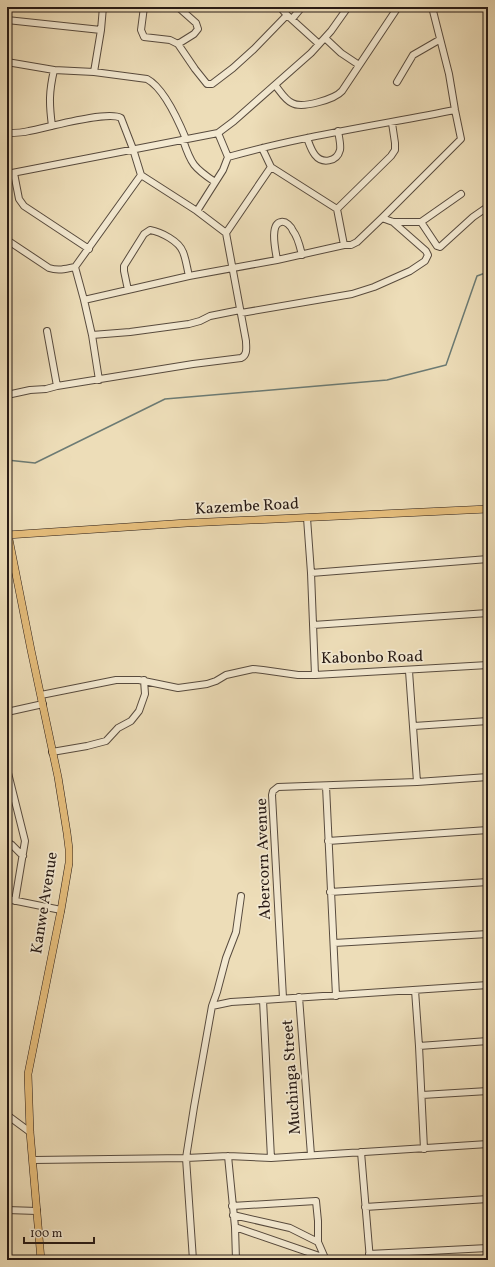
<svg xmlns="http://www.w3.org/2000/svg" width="495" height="1267" viewBox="0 0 495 1267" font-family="Vollkorn,serif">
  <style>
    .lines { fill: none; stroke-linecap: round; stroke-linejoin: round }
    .stream { stroke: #6c7b74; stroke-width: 1.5 }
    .minor-casing { stroke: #584b3e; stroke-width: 8 }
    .major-casing { stroke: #271a15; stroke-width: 8 }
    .minor { stroke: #f3e9d1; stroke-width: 6 }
    .major { stroke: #e6be7c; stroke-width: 7 }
    .labels { text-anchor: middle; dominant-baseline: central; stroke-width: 3.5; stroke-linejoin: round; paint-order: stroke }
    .street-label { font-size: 16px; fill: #271a15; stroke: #f3e9d1 }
  </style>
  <rect width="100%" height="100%" fill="#edddb8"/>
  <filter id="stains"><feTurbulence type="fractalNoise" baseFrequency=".005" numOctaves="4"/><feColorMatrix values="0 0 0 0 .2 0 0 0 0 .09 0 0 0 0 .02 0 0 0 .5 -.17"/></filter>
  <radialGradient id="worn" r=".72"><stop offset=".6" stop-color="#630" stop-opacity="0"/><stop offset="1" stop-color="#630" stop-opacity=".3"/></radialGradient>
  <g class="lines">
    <path class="stream" d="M 7,460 L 35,463 L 165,399 L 387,380 L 446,365 L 477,276 L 488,272"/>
    <defs>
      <path id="minor" d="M 144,7 L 141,30 L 144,37 L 170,40 L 178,44 L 195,69 L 207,84 L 212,84 L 233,68 L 254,49 L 287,15
        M 280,7 L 287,15 L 319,44
        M 292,19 L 302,7
        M 7,20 L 101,30
        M 325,38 L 341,53 L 359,65
        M 178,44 L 194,34 L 198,29 L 196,23 L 178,7
        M 7,62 L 54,70 L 94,72 L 147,79 C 164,88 179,122 186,139
        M 94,72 L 101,30 L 103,7
        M 397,82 L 413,55 L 439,40
        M 275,85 C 280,91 285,100 292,103 C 302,109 335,99 342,91 L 398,7
        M 52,126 C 49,103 49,92 54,70
        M 7,133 C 14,133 22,133 29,131 C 46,128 108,110 121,118 L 133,149 L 141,175 L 197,211 L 226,233 L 246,341 C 246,347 248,355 241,358 L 193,364 L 57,386 L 46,389 L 30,390 L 7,395
        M 218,133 L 228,157 C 302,136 379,125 455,110
        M 307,138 C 309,143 311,150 315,155 C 322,164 337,162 340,150 C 341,145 339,137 338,131
        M 183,140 C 191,164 194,168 215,182
        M 262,148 L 271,167 L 337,209 L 344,245
        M 14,173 L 19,199 L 24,206 L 89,249
        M 7,174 L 218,133 L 234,121 L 311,53 L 331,31 L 348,7
        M 337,209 L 391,156 L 395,150 L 395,143 L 392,123
        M 197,211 L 223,170 L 228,157
        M 382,218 L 393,222 L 421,222 L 461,194
        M 421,222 L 437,246 L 440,247 L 473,217 L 486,208
        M 226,233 L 271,167
        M 7,240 L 49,268 C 58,271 66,269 75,267 L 84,300 L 189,276 L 277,260 L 344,245 L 351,245 L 357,242 L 382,218 L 461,139 L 455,110 L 449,74 L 432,7
        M 277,260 C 276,252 269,224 281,222 C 286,221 291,226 293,231 C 298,237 300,247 302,255
        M 75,267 L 141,175
        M 128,290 L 124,271 L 124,266 L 144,234 L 150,230 C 161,232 179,241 183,252 C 186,259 187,268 189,276
        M 84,300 L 92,335 L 99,380
        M 241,313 L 352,294 L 374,287 L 410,271 L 425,261 L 428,255 L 426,251 L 393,222
        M 47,331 L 57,386
        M 92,335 L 130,332 L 189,324 L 200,321 L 210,316 L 240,310
        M 307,518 L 311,573 L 315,675 L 488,665
        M 311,573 L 488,559
        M 313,625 L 488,613
        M 409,671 L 417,782 L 488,777
        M 41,695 L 116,680 L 139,680 L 178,688 L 207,684 L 216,681 L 226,675 L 253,669 L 263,670 L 298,675 L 315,675
        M 7,712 L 43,704
        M 414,726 L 488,721
        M 52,752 L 87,746 L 106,741 L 118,728 L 131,721 L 139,711 L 145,694 L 144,680
        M 7,769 L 25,841 L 15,901
        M 326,786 L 336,996
        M 328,841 L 488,830
        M 7,842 L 12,845 L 23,856
        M 330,892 L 488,882
        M 7,899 L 61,910
        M 334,943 L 488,934
        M 415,990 L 419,1046 L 424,1149
        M 299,997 L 311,1155
        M 283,998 L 272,795 L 273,791 L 278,787 L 417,782
        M 263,1000 L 271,1158
        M 212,1006 L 217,992 L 226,958 L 236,932 L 241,896
        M 419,1046 L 488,1041
        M 422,1095 L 488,1091
        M 7,1115 L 30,1132
        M 361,1152 L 370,1260
        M 228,1156 L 235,1227 L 331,1260
        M 34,1160 L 186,1158 L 228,1156 L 271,1158 L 488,1144
        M 232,1206 L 316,1201 L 318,1221 L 318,1242 L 325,1258
        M 365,1207 L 488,1199
        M 7,1210 L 37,1211
        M 233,1215 L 290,1228 L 318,1242
        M 235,1227 L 236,1260
        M 369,1254 L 488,1248
        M 193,1260 L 186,1158 L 194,1107 L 212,1006 L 231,1002 L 263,1000 L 488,985"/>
      <path id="major" d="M 7,529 L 31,650 L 58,777 L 67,833 L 69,849 L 69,863 L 61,910 L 28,1074 L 30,1132 L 41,1260
        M 7,535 L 187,523 L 488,509"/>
    </defs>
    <use href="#minor" class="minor-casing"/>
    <use href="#major" class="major-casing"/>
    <use href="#minor" class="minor"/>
    <use href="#major" class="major"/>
  </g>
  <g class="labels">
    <g class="street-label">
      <text transform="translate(247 507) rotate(-3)">Kazembe Road</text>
      <text transform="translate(372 658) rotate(-1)">Kabonbo Road</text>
      <text transform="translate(264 859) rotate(-92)">Abercorn Avenue</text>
      <text transform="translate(45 903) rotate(-81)">Kanwe Avenue</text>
      <text transform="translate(292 1077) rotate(-94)">Muchinga Street</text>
    </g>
  </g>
  <rect width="495" height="1267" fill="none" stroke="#edddb8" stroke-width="24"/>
  <rect x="8" y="8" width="479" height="1251" fill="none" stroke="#271a15" stroke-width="2"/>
  <rect x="12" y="12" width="471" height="1243" fill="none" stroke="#271a15"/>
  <path d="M24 1237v6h70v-6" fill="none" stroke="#271a15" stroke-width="2"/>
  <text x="30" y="1237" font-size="12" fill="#271a15" stroke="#f3e9d1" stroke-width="3" paint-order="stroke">100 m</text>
  <rect width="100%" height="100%" filter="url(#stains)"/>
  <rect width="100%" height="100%" fill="url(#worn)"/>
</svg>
